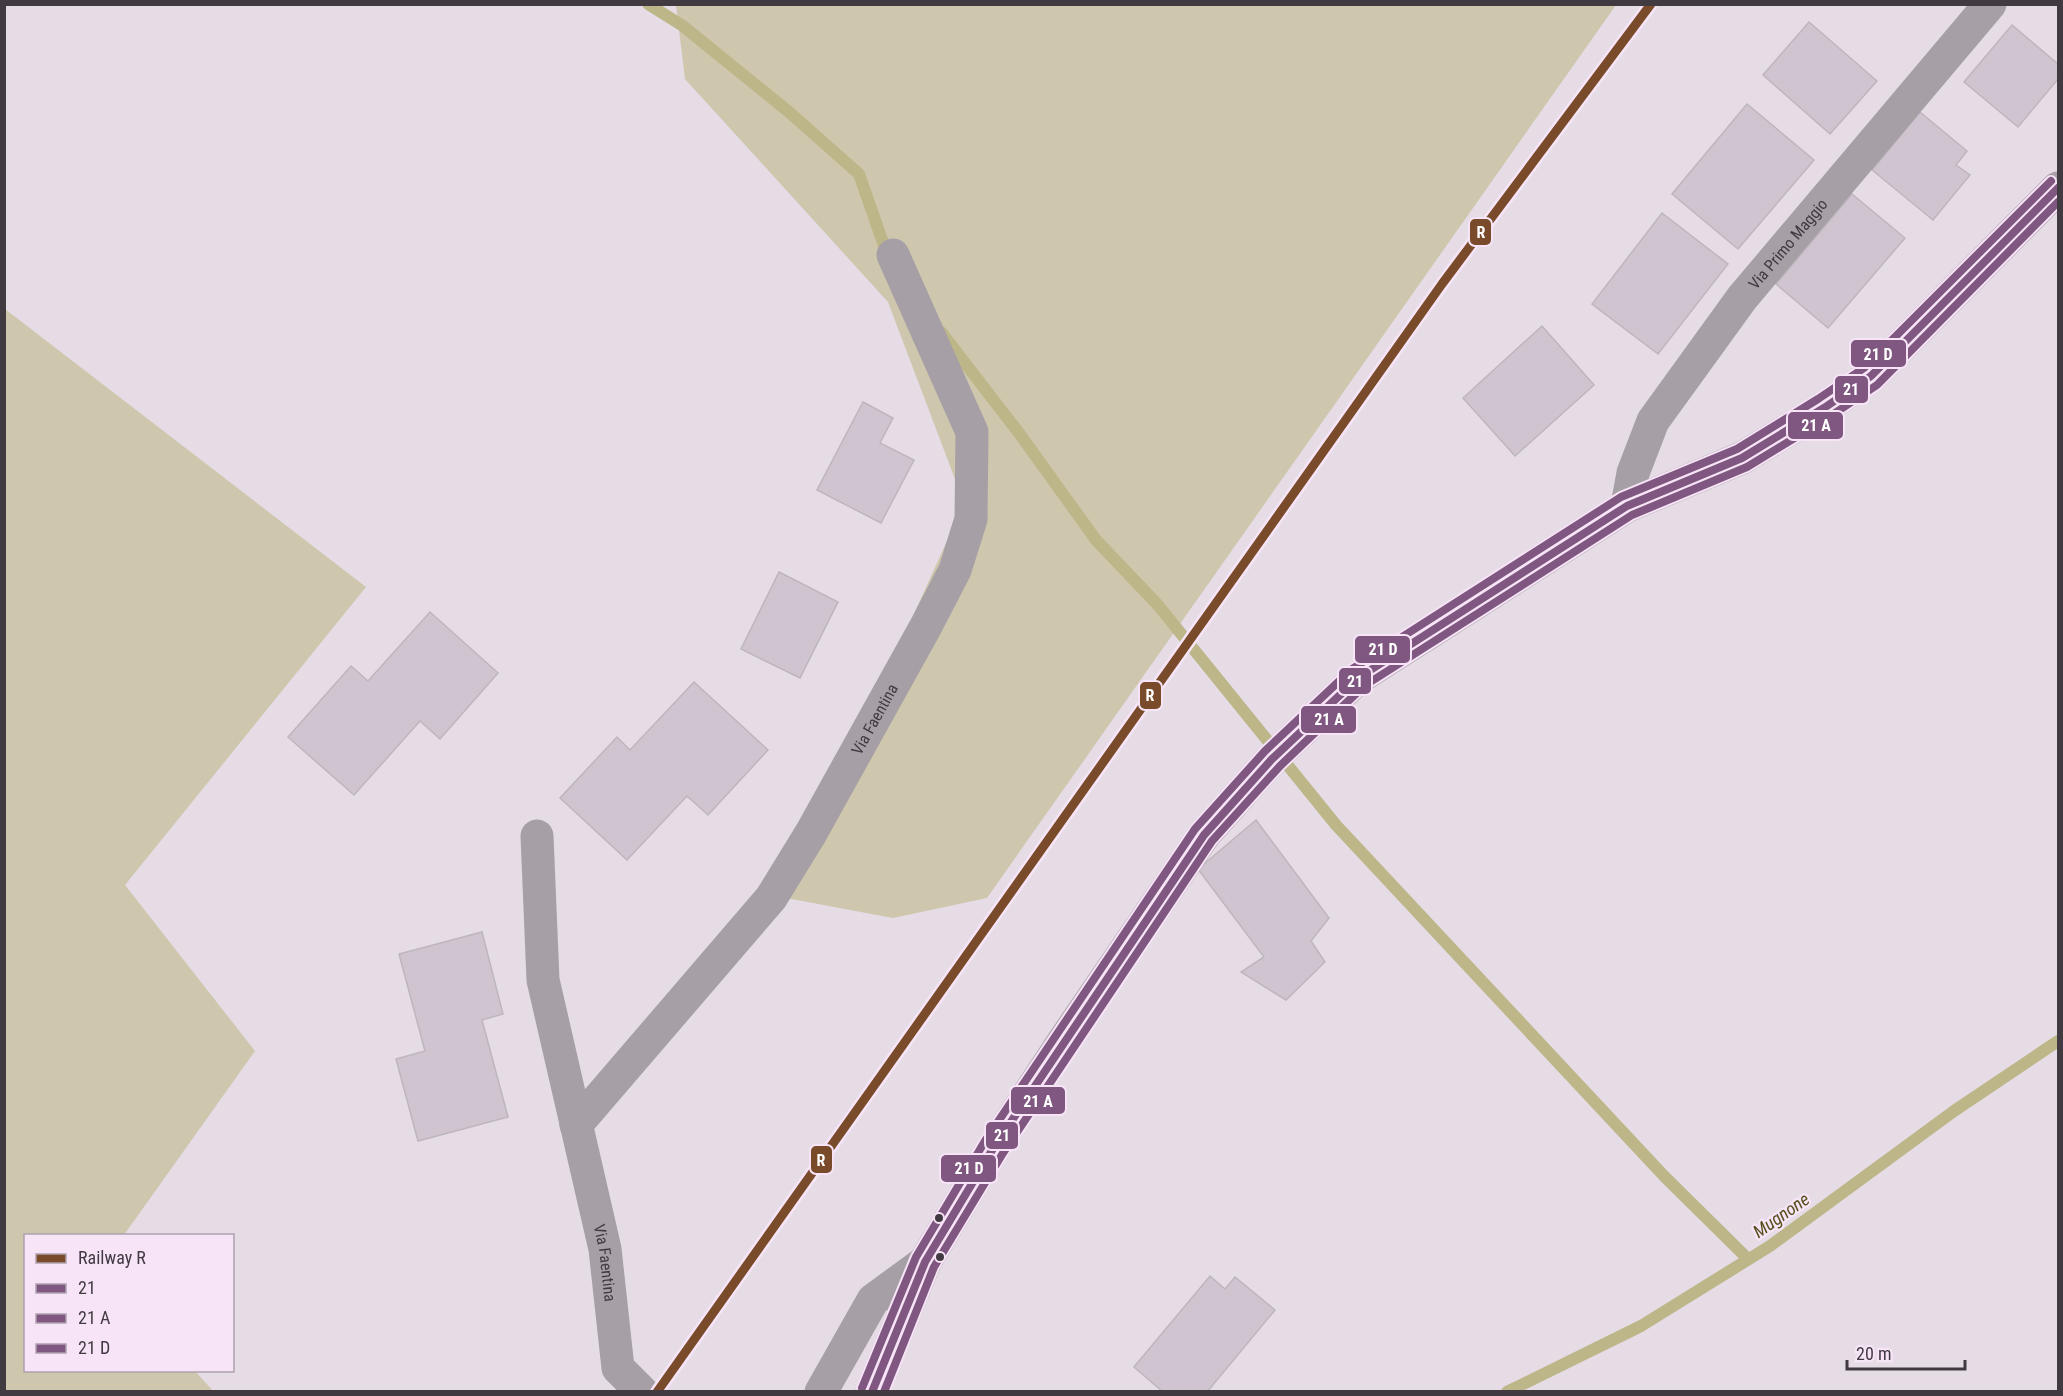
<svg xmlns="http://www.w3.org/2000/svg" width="2063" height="1396" viewBox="0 0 2063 1396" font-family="'Roboto Condensed',sans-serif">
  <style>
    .green { fill: #cec7ae }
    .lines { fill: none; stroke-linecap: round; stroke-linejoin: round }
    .stream { stroke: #bdb688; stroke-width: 12 }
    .building { fill: #d1c4d1; stroke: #bdb6bd; stroke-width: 1.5 }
    .minor { stroke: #a69fa6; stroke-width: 33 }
    .primary { stroke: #aaa0aa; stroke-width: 33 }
    .bus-1-casing { stroke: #f7e5f7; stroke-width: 12 }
    .bus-2-casing { stroke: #f7e5f7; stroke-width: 12 }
    .bus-3-casing { stroke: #f7e5f7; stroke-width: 12 }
    .bus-1 { stroke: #805781; stroke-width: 8 }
    .bus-2 { stroke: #805781; stroke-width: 8 }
    .bus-3 { stroke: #805781; stroke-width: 8 }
    .rail-1-casing { stroke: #f7e5f7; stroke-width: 14 }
    .rail-1 { stroke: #7a4b2a; stroke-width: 9 }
    .bus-dot { fill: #413a41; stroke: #f7e5f7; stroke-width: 2 }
    .labels { text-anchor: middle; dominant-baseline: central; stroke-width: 4.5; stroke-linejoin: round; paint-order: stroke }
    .street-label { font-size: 16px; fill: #413a41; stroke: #f7e5f7 }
    .water-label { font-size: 18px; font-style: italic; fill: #544f1a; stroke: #f7e5f7 }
    .line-badge { stroke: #f7e5f7; stroke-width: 2 }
    .badge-label { font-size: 16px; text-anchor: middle; font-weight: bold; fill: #fff }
  </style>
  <rect width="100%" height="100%" fill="#e6dce6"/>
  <path class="green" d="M 676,5 L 1616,5 L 987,898 L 893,918 L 786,898 L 964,503 L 888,302 L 685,79 Z
    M 5,309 L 366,587 L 125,885 L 255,1051 L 124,1235 L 26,1236 L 26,1370 L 195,1371 L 213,1391 L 5,1391 Z"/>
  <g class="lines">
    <path class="stream" d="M 648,4 L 683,26 L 789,112 L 859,174 L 888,257
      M 941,332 L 1019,433 L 1096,540 L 1157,604 L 1336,825 L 1664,1176 L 1748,1259
      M 1507,1392 L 1641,1326 L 1770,1246 L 1954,1111 L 2058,1041"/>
  </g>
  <path class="building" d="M 1809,22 L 1877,81 L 1830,134 L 1763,75 Z
    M 2012,25 L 2058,64 L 2058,79 L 2018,127 L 1964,82 Z
    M 1747,104 L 1814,160 L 1738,249 L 1672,194 Z
    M 1920,112 L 1967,151 L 1956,165 L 1970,175 L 1933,220 L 1872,170 Z
    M 1852,194 L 1905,238 L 1828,328 L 1776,284 Z
    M 1662,213 L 1728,264 L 1658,354 L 1592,304 Z
    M 1542,326 L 1594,385 L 1515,456 L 1463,398 Z
    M 863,402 L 893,418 L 880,443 L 914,460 L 881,523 L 817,490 Z
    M 779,572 L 838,602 L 800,678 L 741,649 Z
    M 430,612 L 498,673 L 440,739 L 420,721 L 354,795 L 288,737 L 351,666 L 368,681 Z
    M 694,682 L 768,750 L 708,815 L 687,796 L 627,860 L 560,798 L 617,737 L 630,750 Z
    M 1256,820 L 1329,918 L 1311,941 L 1325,962 L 1286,1000 L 1241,972 L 1264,957 L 1198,869 Z
    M 482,932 L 503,1014 L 482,1020 L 508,1117 L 418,1141 L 396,1059 L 425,1051 L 399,954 Z
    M 1210,1276 L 1225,1289 L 1235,1277 L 1275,1310 L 1207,1392 L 1163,1392 L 1134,1367 Z"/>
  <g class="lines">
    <g class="minor">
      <path id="s1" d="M 1627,506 L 1633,473 L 1653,421 L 1742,298 L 1990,4"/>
      <path id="s2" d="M 537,836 L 543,980 L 605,1249 L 618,1368 L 642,1392"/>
      <path id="s3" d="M 576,1125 L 771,898 L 811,833 L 926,626 L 955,570 L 971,519 L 972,432 L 893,255"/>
      <path d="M 821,1392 L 873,1300 L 925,1262"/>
    </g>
    <path class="primary" d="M 872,1392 L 925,1262 L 994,1147 L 1063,1042 L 1204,835 L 1272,759 L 1358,678 L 1627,506 L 1742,458 L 1824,408 L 1871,376 L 2058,188"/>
    <defs>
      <path id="bus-1" d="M 872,1392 L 925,1262 L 994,1147 L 1204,835 L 1272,759 L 1358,678 L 1627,506 L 1742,458 L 1824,408 L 1871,376 L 2058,188"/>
      <path id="bus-2" d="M 884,1392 L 934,1267 L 1003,1153 L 1212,841 L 1280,766 L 1364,686 L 1632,515 L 1747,467 L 1829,417 L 1877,385 L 2058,202"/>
      <path id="bus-3" d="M 862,1388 L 916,1257 L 985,1141 L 1195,829 L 1265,751 L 1352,669 L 1621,497 L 1737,449 L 1818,399 L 1864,368 L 2051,181"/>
    </defs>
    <use href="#bus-1" class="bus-1-casing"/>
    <use href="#bus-2" class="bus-2-casing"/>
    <use href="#bus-3" class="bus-3-casing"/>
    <use href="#bus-1" class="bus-1"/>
    <use href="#bus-2" class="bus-2"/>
    <use href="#bus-3" class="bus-3"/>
    <defs>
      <path id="rail-1" d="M 657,1392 L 1442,284 L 1651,4"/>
    </defs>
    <use href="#rail-1" class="rail-1-casing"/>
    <use href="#rail-1" class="rail-1"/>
  </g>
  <g class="bus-dot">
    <circle cx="939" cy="1218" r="5"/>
    <circle cx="940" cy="1257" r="5"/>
  </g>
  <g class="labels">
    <g class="street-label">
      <text stroke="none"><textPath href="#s1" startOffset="312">Via Primo Maggio</textPath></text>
      <text stroke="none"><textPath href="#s3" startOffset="506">Via Faentina</textPath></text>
      <text stroke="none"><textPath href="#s2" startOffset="434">Via Faentina</textPath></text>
    </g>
    <g class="water-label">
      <text transform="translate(1781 1215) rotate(-35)">Mugnone</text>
    </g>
  </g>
  <g class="line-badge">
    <rect x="1469" y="218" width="23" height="28" rx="6" fill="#7a4b2a"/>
    <rect x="1850" y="339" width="57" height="29" rx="6" fill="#805781"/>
    <rect x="1834" y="375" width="35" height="29" rx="6" fill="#805781"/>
    <rect x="1787" y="411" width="57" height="29" rx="6" fill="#805781"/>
    <rect x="1354" y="635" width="57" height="29" rx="6" fill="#805781"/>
    <rect x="1338" y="667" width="34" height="28" rx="6" fill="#805781"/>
    <rect x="1139" y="681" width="23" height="29" rx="6" fill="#7a4b2a"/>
    <rect x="1300" y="705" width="57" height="29" rx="6" fill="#805781"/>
    <rect x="1010" y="1086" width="56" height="29" rx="6" fill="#805781"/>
    <rect x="985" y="1121" width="34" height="29" rx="6" fill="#805781"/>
    <rect x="810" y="1145" width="23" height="29" rx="6" fill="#7a4b2a"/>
    <rect x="940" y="1154" width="57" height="29" rx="6" fill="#805781"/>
  </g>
  <g class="badge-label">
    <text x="1481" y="238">R</text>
    <text x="1878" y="360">21 D</text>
    <text x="1851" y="395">21</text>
    <text x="1816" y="431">21 A</text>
    <text x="1383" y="655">21 D</text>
    <text x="1355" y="687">21</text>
    <text x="1150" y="701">R</text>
    <text x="1329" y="725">21 A</text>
    <text x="1038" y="1107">21 A</text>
    <text x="1002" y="1141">21</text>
    <text x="821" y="1166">R</text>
    <text x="969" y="1174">21 D</text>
  </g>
  <rect width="2063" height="1396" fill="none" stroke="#413a41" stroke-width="12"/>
  <rect x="24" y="1234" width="210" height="138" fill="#f7e5f7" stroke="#aea1ae" stroke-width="1.5"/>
  <rect x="36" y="1254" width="30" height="9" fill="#7a4b2a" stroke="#aea1ae" stroke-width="1.5"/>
  <text x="78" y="1264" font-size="18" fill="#413a41">Railway R</text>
  <rect x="36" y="1284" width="30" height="9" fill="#805781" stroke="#aea1ae" stroke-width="1.5"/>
  <text x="78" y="1294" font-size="18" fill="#413a41">21</text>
  <rect x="36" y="1314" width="30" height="9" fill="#805781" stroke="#aea1ae" stroke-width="1.5"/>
  <text x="78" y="1324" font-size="18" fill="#413a41">21 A</text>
  <rect x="36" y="1344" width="30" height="9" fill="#805781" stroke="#aea1ae" stroke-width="1.5"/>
  <text x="78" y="1354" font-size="18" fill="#413a41">21 D</text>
  <path d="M1847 1360v9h118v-9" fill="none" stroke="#413a41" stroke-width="3"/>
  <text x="1856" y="1360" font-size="18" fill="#413a41" stroke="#f7e5f7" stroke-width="4.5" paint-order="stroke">20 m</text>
</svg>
